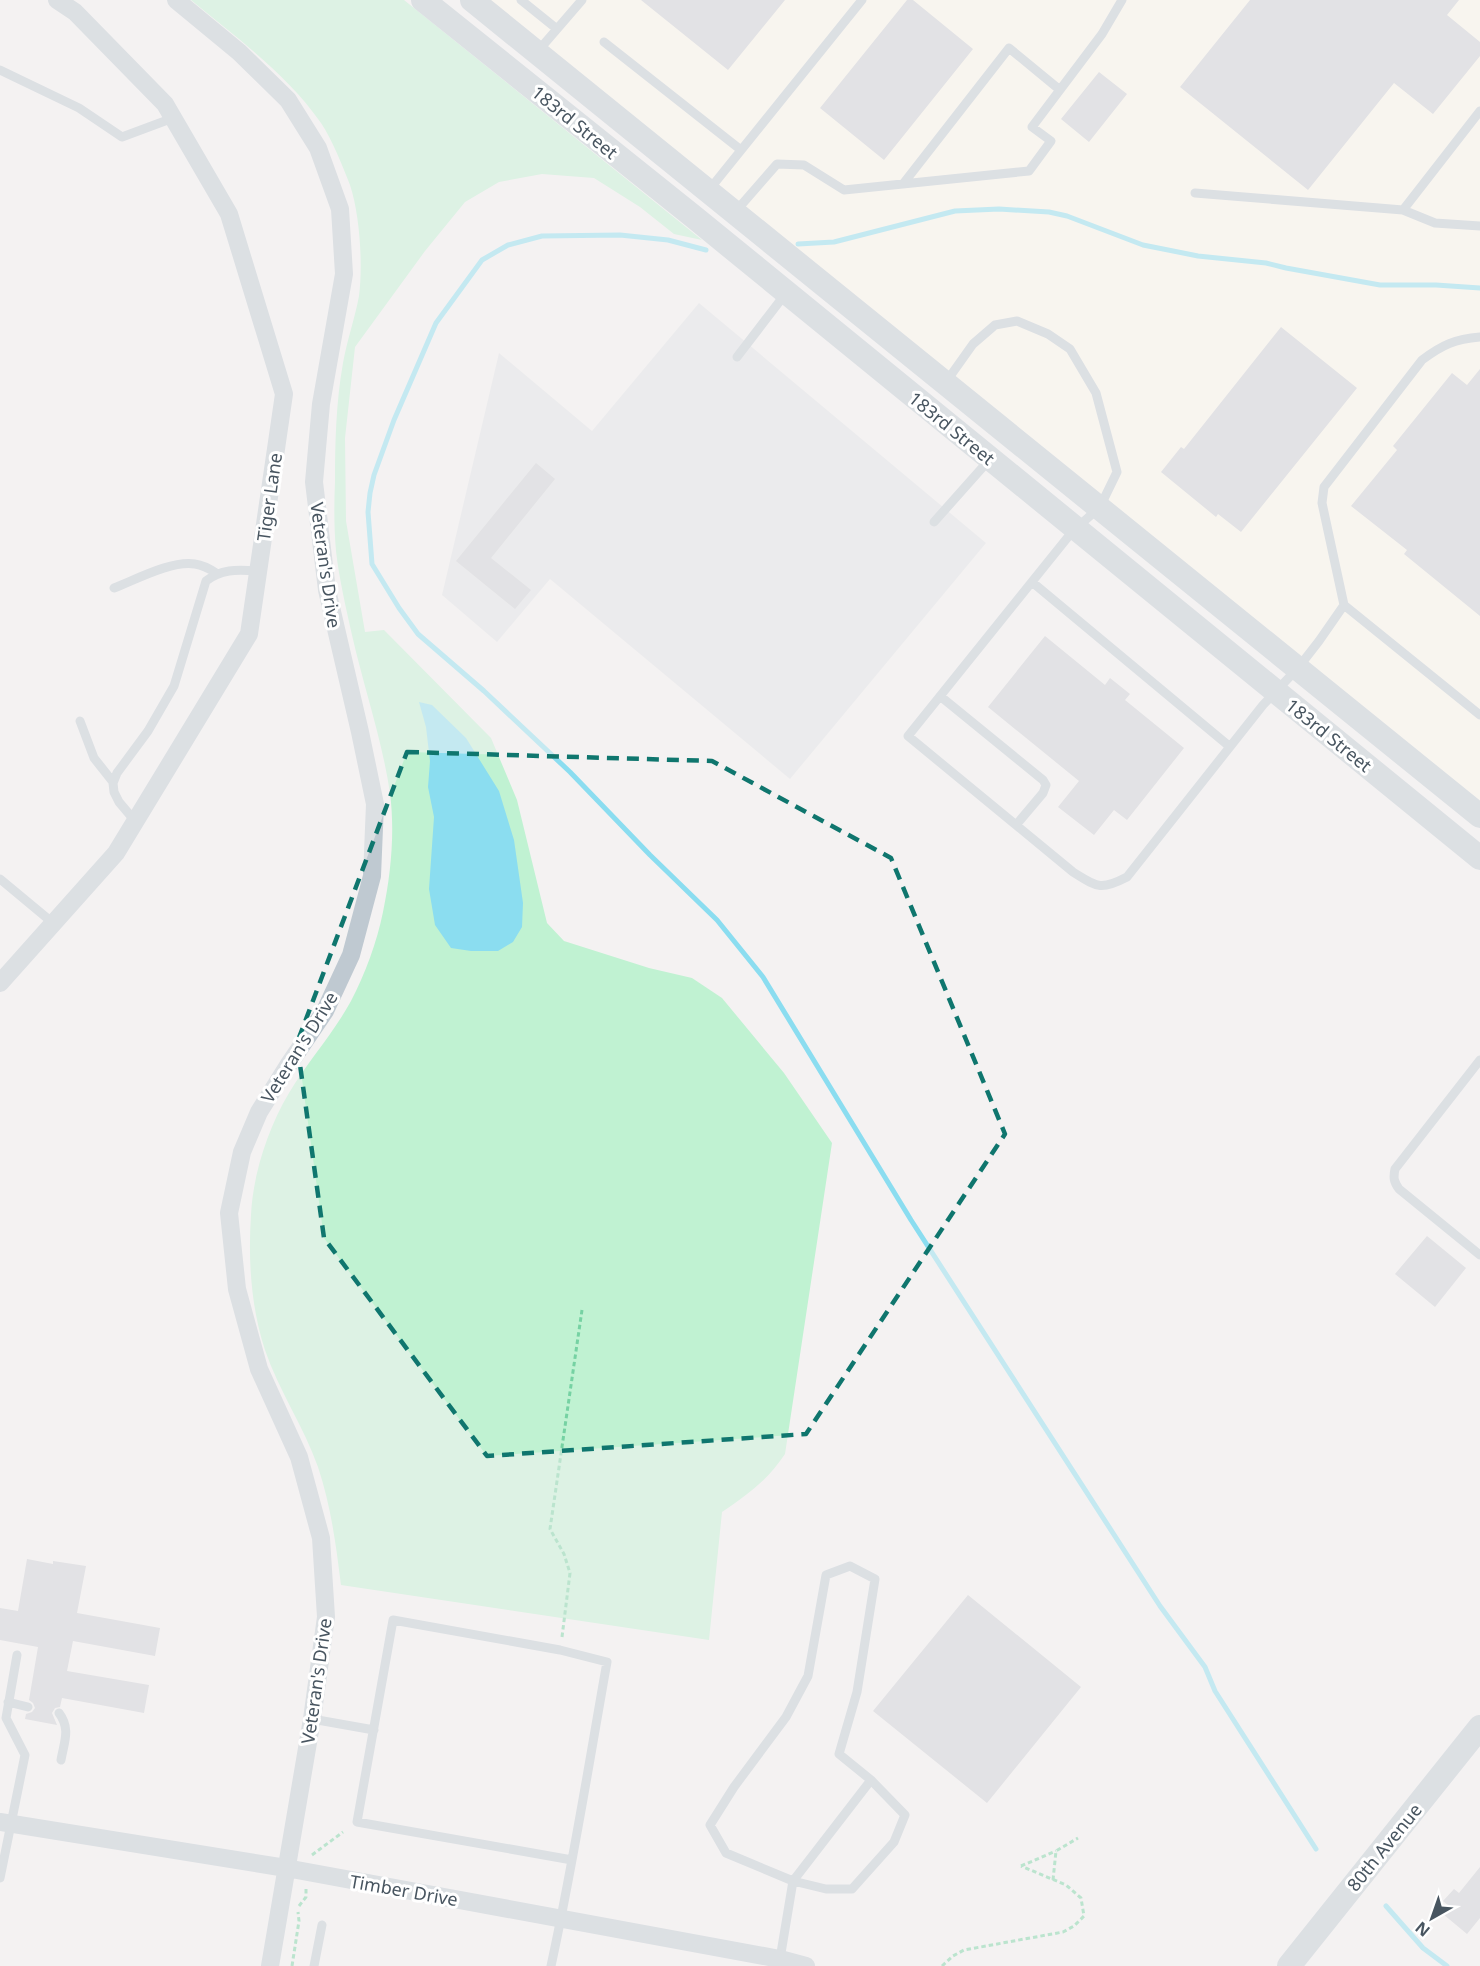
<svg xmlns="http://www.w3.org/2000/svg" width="1480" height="1966" viewBox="0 0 1480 1966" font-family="'Noto Sans',sans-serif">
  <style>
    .commercial { fill: #fdf8ec }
    .airport { fill: #e1e3e6 }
    .green { fill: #c0f2d2 }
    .water { fill: #8bddf0 }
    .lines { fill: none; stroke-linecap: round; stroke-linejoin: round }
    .stream { stroke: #8bddf0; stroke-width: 5 }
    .building { fill: #ccced4 }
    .path { stroke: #76d2a3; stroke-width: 3; stroke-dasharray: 4.5 3; stroke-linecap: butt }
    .service { stroke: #bfc9d1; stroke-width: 9 }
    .minor { stroke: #bfc9d1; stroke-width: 18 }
    .tertiary { stroke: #bfc9d1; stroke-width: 24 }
    .marked { fill: none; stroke: #0f766e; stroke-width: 4.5; stroke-dasharray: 12 8; stroke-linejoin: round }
    .labels { text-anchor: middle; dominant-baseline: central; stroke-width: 6; stroke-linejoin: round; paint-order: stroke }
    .street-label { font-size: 18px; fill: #485560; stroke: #fff }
  </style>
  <rect width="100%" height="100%" fill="#f4f2f2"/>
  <path class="commercial" d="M 463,0 L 1480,0 L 1480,827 Z"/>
  <path class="airport" d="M 699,303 L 986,543 L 790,779 L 550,579 L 497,642 L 442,595 L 499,353 L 592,431 Z"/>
  <path class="green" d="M 191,0 L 404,0 L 702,240 L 674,234 L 640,207 L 594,178 L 542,174 L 499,182 L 465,202 L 425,251 L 355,347 L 345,438 L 346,521 L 365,632 L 384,630 L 491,738 L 517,800 L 547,923 L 564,941 L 649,968 L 692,978 L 722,998 L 784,1073 L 832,1143 L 785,1454 C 767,1481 748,1494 722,1512 L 709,1640 L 341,1585 C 336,1545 331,1506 318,1467 C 304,1427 279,1391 265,1350 C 251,1307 248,1261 251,1215 C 253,1174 268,1128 289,1093 C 308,1061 333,1034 351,1001 C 365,974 377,942 383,912 C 391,874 395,832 390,793 C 382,739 364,688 352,635 C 346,608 339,578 336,551 C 334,528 334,505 335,482 C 335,443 336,402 343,363 C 347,340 355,318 359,296 C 363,265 360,215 350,185 C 343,167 332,139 321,123 C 287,74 237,38 191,0 Z"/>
  <path class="water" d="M 419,702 L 432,705 L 466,738 L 499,791 L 514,840 L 523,903 L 522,927 L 513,942 L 498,951 L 471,951 L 451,948 L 435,925 L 429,889 L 434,817 L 428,787 L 430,761 L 426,727 Z"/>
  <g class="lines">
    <path class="stream" d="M 798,244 L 834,242 L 955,211 L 999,209 L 1049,212 L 1067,216 L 1143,245 L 1198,256 L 1266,263 L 1286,268 L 1380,285 L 1436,285 L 1480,288
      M 706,250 L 668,240 L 620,235 L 542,236 L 508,245 L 482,260 L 436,323 L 394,420 L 374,475 L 370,493 L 368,512 L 372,564 L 399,608 L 418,634 L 484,691 L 570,772 L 650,855 L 717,920 L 763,977 L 911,1220 L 1160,1606 L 1205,1667 L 1215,1691 L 1316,1849
      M 1386,1906 L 1423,1948 L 1447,1966"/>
  </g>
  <path class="building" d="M 641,0 L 785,0 L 728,70 Z
    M 907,0 L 913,0 L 973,49 L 884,160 L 820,108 Z
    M 1250,0 L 1459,0 L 1447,15 L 1480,42 L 1480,56 L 1433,114 L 1394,83 L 1308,190 L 1180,87 Z
    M 1099,72 L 1127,94 L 1089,142 L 1061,119 Z
    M 1281,327 L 1357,388 L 1241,532 L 1218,514 L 1216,517 L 1161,472 L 1181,447 L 1184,449 Z
    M 1480,369 L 1480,616 L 1404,554 L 1407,550 L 1351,506 L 1397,450 L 1393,446 L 1452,373 L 1467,385 Z
    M 536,463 L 555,479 L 491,558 L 531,590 L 515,609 L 456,561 Z
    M 1045,636 L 1105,685 L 1110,678 L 1130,694 L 1125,700 L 1184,748 L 1127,820 L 1114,810 L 1094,835 L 1058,807 L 1079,781 L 988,707 Z
    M 1427,1236 L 1466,1268 L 1435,1307 L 1395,1274 Z
    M 27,1559 L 53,1564 L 53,1561 L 86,1566 L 77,1613 L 160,1628 L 155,1656 L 73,1641 L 67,1671 L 149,1685 L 144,1713 L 62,1698 L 60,1707 L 55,1708 L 52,1713 L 57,1725 L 25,1719 L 26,1714 L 32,1712 L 35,1708 L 33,1703 L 29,1700 L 38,1647 L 0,1640 L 0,1608 L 18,1611 Z
    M 968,1595 L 1081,1687 L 987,1803 L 873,1711 Z
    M 1480,1867 L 1480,1918 L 1467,1934 L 1443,1914 L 1449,1906 L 1443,1901 L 1454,1889 L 1459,1893 Z"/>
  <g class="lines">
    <path class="path" d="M 562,1637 L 570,1573 L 564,1554 L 550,1529 L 582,1310
      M 312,1855 L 343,1832
      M 1021,1866 L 1056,1851
      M 1053,1880 L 1056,1851 L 1078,1838
      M 299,1906 L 306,1897 L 306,1888
      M 292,1966 L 299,1921 L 298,1912
      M 942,1966 L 953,1956 L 964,1950 L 1063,1932 L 1074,1926 L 1084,1916 L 1081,1898 L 1066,1885 L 1021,1866"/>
    <path class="service" d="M 521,0 L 557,29
      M 604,42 L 741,150
      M 538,51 L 582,0
      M 0,70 L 79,108 L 122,137 L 173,118
      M 903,184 L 1009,48 L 1060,90
      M 709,190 L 862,0
      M 1195,193 L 1403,210 L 1480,111
      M 1403,210 L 1435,223 L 1480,226
      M 736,211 L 777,164 L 804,165 L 844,190 L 1029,171 L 1051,141 L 1032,127 L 1102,34 L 1122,0
      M 737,357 L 786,293
      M 946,382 L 973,344 L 995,325 L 1017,321 L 1048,334 L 1070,349 L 1096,393 L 1117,472 L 1100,507 L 1072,532 L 908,736 L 1073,872 C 1097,887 1100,891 1127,877 L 1263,705 L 1298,668 L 1319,641 L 1344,605 L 1322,503 L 1324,487 L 1422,360 C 1442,345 1455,339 1480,337
      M 934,522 L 990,459
      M 1032,582 L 1229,746
      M 114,588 C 135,580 172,560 195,564 C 202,565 210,569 216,573
      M 1344,605 L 1480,715
      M 940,696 L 1043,780 L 1046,785 L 1043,793 L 1016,825
      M 80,721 L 94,758 L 113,782
      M 135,821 L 119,802 L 114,792 L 113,783 L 117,773 L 148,731 L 174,686 L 206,581 C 222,568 239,570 259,571
      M 0,879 L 53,923
      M 1480,1060 L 1395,1169 C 1393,1178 1394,1182 1399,1189 L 1480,1255
      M 8,1702 L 28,1707
      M 59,1713 C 71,1729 64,1742 61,1760
      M 312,1719 L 374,1730
      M 0,1878 L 25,1755 L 6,1718 L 17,1655
      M 780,1959 L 793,1881 L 871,1780 L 839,1754 L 857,1692 L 875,1579 L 850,1566 L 826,1575 L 808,1676 L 786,1717 L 734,1787 L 710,1825 L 726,1853 L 793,1881 L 826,1889 L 852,1889 L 894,1842 L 905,1815 L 871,1780
      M 314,1966 L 322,1925
      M 551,1966 C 573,1865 589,1763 607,1662 L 560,1650 L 393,1620 L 357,1822 L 572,1860"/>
    <path class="minor" d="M 176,0 L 239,52 L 288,100 L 318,148 L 340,209 L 344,274 L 321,404 L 314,482 L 327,590 L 360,732 L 375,804 L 372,876 L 351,955 L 325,1011 L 289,1064 L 259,1112 L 242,1152 L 229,1213 L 237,1289 L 259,1369 L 299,1457 L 321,1538 L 326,1617 L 312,1719 L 270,1966
      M 0,983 L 116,853 L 249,634 L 284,394 L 229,214 L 165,104 L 75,12 L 57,0
      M 0,1822 L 286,1868 L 780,1959 L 806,1966"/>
    <path class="tertiary" d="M 423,0 L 694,217 L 1480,858
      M 472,0 L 1480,816
      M 1289,1966 L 1480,1727"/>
  </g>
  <path d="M0 0H1480V1966H0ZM 407,752 L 712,761 L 891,858 L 1005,1134 L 806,1434 L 487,1456 L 324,1238 L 297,1043 Z" fill="#f4f2f2" fill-opacity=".55" fill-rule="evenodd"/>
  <path class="marked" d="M 407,752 L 712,761 L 891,858 L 1005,1134 L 806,1434 L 487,1456 L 324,1238 L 297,1043 Z"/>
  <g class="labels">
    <g class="street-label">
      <text transform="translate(575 122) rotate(39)">183rd Street</text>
      <text transform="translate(952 428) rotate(39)">183rd Street</text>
      <text transform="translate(269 497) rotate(-82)">Tiger Lane</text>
      <text transform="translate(326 565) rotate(82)">Veteran's Drive</text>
      <text transform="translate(1329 735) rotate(39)">183rd Street</text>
      <text transform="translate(299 1047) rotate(-58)">Veteran's Drive</text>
      <text transform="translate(316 1681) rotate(-82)">Veteran's Drive</text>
      <text transform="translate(1384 1847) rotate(-51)">80th Avenue</text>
      <text transform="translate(404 1890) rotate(10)">Timber Drive</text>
    </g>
  </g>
  <g transform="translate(1432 1918) rotate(220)" stroke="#ffffff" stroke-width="4.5" paint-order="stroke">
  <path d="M0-4.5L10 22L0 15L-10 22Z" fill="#485560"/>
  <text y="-9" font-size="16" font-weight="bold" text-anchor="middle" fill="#485560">N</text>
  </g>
</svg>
